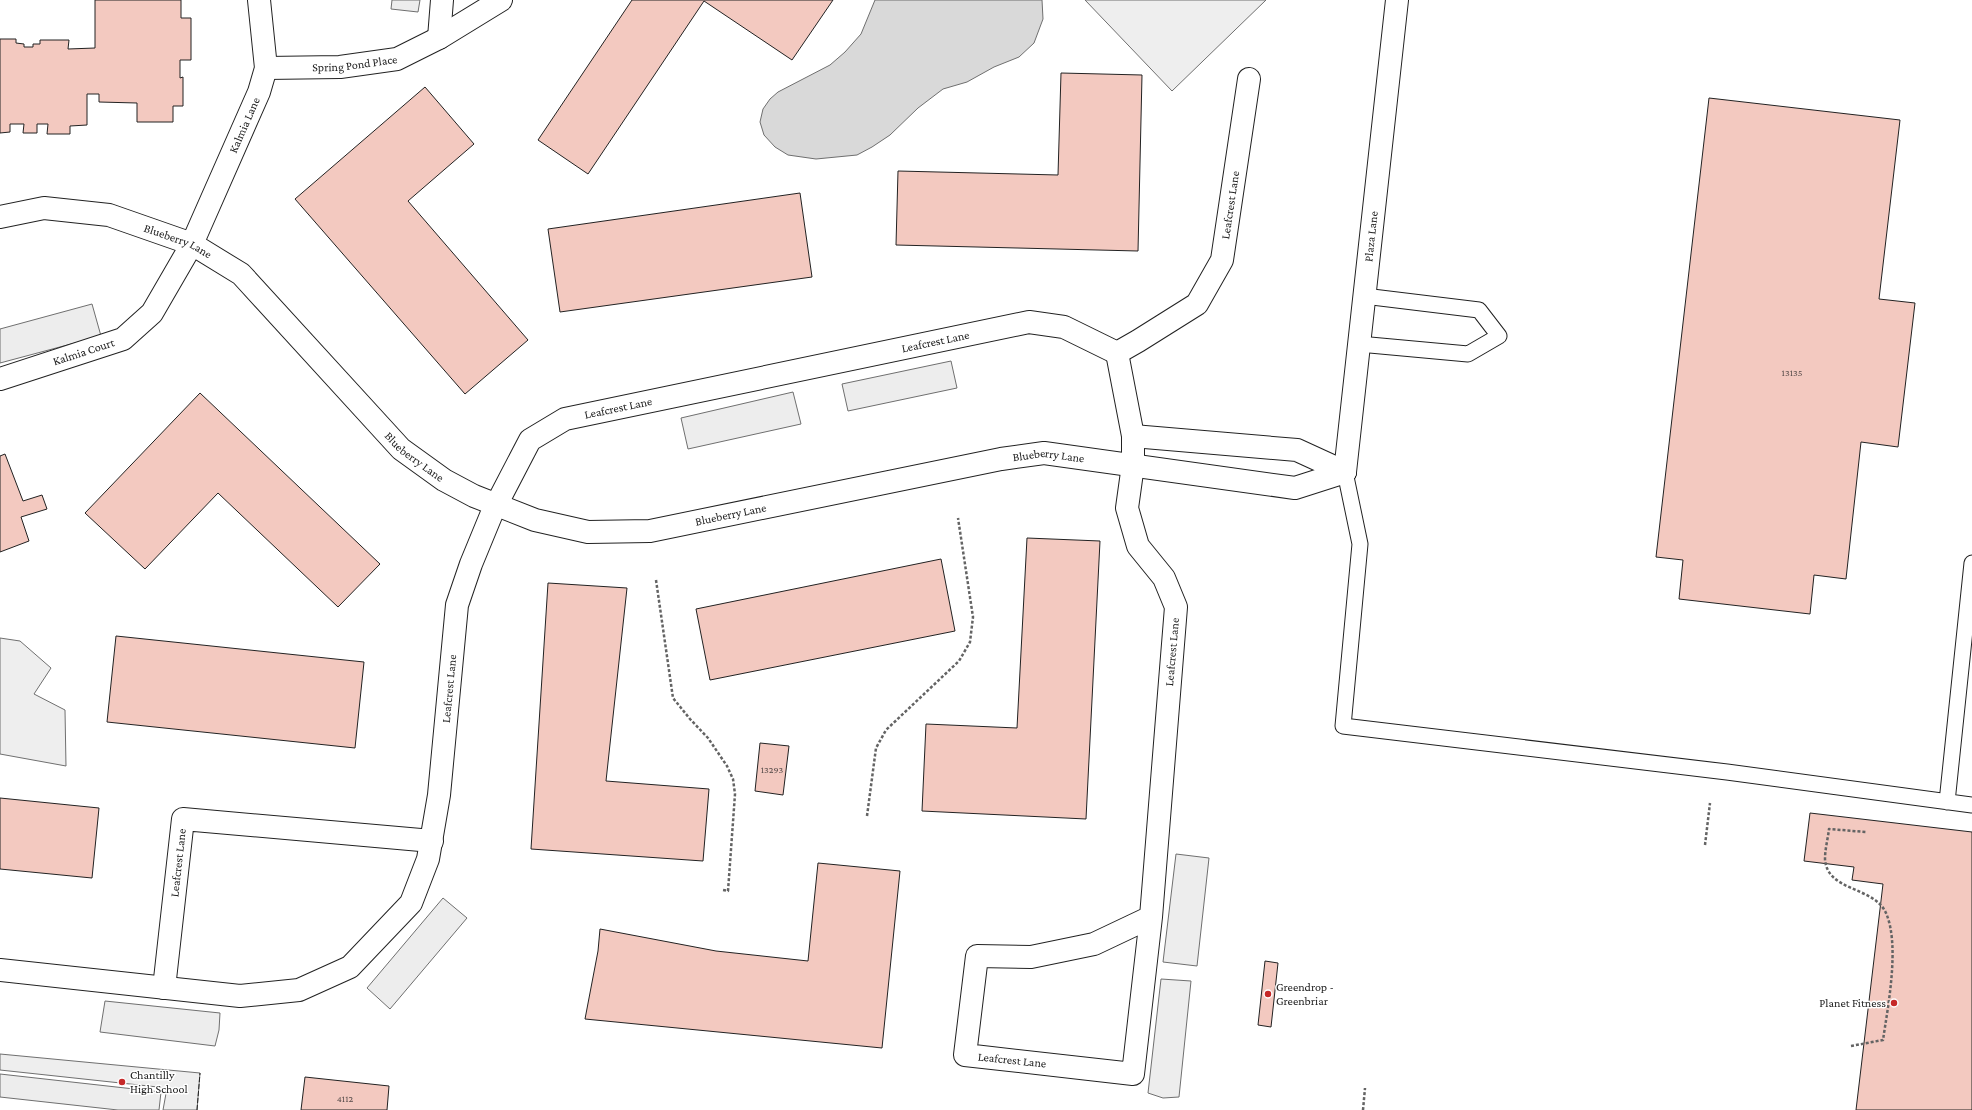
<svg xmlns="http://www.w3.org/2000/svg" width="1972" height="1110" viewBox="0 0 1972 1110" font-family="'Crimson Pro',serif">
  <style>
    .green { fill: #eee; stroke: #6f6f6f }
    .parking { fill: #ededed; stroke: #6f6f6f }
    .water { fill: #d9d9d9; stroke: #6f6f6f }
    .building { fill: #f3c9c0; stroke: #222 }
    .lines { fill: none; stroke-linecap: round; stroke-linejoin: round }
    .lane-casing { stroke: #222; stroke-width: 17 }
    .street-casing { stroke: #222; stroke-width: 24 }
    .path { stroke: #646464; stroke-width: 2.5; stroke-dasharray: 3 2; stroke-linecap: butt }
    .lane { stroke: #fff; stroke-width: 15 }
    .street { stroke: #fff; stroke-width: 22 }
    .fence { stroke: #222; stroke-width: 1; stroke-dasharray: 5 2; stroke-linecap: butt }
    .poi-dot { fill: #c62828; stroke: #fff; stroke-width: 1.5 }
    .labels { text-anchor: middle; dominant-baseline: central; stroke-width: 3; stroke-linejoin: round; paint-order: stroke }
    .number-label { font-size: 10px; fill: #564c4a }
    .street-label { font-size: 12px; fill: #222; stroke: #fff }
    .poi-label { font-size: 12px; fill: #222; stroke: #fff; text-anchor: start }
  </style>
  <rect width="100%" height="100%" fill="#fff"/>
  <path class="green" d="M 1085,0 L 1266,0 L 1172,91 Z
    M 0,638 L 20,641 L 51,668 L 34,694 L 65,710 L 66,766 L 0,754 Z
    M 0,1054 L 200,1073 L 197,1110 L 163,1110 L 167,1088 L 0,1070 Z"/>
  <path class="parking" d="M 392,0 L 420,0 L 418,12 L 391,9 Z
    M 92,304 L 101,336 L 0,363 L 0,329 Z
    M 951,361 L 957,388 L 848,411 L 842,384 Z
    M 793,392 L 801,424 L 688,449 L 681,418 Z
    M 1176,854 L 1209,858 L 1197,966 L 1163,962 Z
    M 443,898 L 467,918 L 390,1009 L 367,988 Z
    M 1161,979 L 1191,981 L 1179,1097 L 1163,1098 L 1148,1093 Z
    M 105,1001 L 220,1013 L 219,1030 L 215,1046 L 100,1032 Z
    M 0,1074 L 161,1092 L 159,1110 L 118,1110 L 0,1097 Z"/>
  <path class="water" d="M 875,0 L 1042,0 L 1043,19 L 1034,43 L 1019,57 L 994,67 L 967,82 L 943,89 L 918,108 L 890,135 L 872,147 L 857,155 L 816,159 L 788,155 L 775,147 L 764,135 L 760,122 L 763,109 L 770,99 L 778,92 L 830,65 L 845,52 L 861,34 Z"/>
  <path class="building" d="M 95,0 L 181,0 L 181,18 L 191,18 L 191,60 L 180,60 L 180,78 L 183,77 L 183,106 L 173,106 L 173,122 L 137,122 L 137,103 L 99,102 L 99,94 L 87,94 L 87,125 L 70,126 L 70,134 L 47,134 L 48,124 L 37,124 L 37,133 L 23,133 L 24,124 L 10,124 L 10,132 L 0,133 L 0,39 L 16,39 L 16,43 L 24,44 L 24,47 L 33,47 L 33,44 L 40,44 L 40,40 L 69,40 L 68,49 L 95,48 Z
    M 632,0 L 833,0 L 792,60 L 704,1 L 588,174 L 538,140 Z
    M 1061,73 L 1142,75 L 1138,251 L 896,245 L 898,171 L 1058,175 Z
    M 425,87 L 474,144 L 408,201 L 528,340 L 465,394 L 295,199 Z
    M 1709,98 L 1900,120 L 1879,299 L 1915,303 L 1898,447 L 1861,442 L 1846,579 L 1814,575 L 1810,614 L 1679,599 L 1683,560 L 1656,557 Z
    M 800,193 L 812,277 L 560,312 L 548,229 Z
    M 200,393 L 380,564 L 338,607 L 218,493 L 145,569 L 85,513 Z
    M 5,454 L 23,501 L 42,495 L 47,509 L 21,517 L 29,541 L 0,552 L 0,456 Z
    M 1027,538 L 1100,541 L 1086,819 L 922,811 L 926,724 L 1017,728 Z
    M 941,559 L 955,631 L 710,680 L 696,609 Z
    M 548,583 L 627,588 L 606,781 L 709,789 L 703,861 L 531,849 Z
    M 116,636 L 364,662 L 355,748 L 107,722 Z
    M 760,743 L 789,746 L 783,795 L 755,791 Z
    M 0,798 L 99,808 L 92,878 L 0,869 Z
    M 1810,813 L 1972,832 L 1972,1110 L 1856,1110 L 1883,884 L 1852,880 L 1854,867 L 1804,861 Z
    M 818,863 L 900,871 L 882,1048 L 585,1019 L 598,951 L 600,929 L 716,951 L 808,961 Z
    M 1265,961 L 1278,963 L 1271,1027 L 1258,1025 Z
    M 305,1077 L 389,1086 L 387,1110 L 301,1110 Z"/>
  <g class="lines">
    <defs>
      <path id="lane" d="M 1359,344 L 1468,354 L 1499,336 L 1479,310 L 1364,296
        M 1345,472 L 1360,544 L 1343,726 L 1727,772 L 1972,805
        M 1947,802 L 1972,563"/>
      <g id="street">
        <path d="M 439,38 L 442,0"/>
        <path id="s1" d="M 266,68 L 340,67 L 397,59 L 439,38 L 501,0"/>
        <path id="s2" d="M 0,217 L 44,208 L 109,215 L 192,244 L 241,274 L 401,449 L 444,480 L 474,496 L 535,520 L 588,532 L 650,531 L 1001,459 L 1044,453 L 1295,488 L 1345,472"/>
        <path d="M 1117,353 L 1133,436 L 1133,465 L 1127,508 L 1138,546 L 1164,578 L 1176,607 L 1151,917 L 1133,1074 L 965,1055 L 977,956 L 1031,957 L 1094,944 L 1151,917"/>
        <path id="s3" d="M 0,379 L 123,339 L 152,313 L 192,244 L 259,92 L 266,68 L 259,0"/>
        <path d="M 1133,436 L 1297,450 L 1345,472"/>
        <path id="s4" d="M 1345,472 L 1397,0"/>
        <path id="s5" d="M 0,970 L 240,996 L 299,990 L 350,967 L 411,903 L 428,859 L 439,795 L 457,605 L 471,564 L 492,513 L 530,440 L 565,419 L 1029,322 L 1064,327 L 1117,353 L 1138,341 L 1197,304 L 1222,260 L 1249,79"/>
        <path id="s6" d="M 164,988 L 183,819 L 432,841"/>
      </g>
    </defs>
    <use href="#lane" class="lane-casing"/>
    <use href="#street" class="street-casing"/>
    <path class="path" d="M 656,580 L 673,698 L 690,719 L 708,738 L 727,766 L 733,779 L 735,794 L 728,891 L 723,890
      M 867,816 L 876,748 L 886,730 L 959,661 L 970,642 L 973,617 L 958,518
      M 1705,845 L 1710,803
      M 1851,1046 L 1883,1040 C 1888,1006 1900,945 1886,913 C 1874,886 1827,892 1825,859 C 1825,849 1828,838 1829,829 L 1866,832
      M 1363,1110 L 1365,1088"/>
    <use href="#lane" class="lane"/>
    <use href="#street" class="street"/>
    <path class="fence" d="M 197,1110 L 200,1073"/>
  </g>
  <g class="poi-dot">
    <circle cx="1268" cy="994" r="4"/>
    <circle cx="1894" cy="1003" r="4"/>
    <circle cx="122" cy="1082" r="4"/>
  </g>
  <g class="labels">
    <g class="number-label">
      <text x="1792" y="372">13135</text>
      <text x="772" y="769">13293</text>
      <text x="345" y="1098">4112</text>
    </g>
    <g class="street-label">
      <text stroke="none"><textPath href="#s1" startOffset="89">Spring Pond Place</textPath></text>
      <text stroke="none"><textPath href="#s3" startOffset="378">Kalmia Lane</textPath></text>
      <text stroke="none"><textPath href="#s5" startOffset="1738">Leafcrest Lane</textPath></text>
      <text stroke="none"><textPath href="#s4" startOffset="237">Plaza Lane</textPath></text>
      <text stroke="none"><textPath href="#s2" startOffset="184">Blueberry Lane</textPath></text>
      <text stroke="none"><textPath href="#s5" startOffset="1348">Leafcrest Lane</textPath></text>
      <text stroke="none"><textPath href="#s3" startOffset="88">Kalmia Court</textPath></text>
      <text stroke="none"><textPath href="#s5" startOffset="1024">Leafcrest Lane</textPath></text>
      <text stroke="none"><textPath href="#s2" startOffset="508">Blueberry Lane</textPath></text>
      <text stroke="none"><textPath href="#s2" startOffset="1168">Blueberry Lane</textPath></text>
      <text stroke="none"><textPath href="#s2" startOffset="844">Blueberry Lane</textPath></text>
      <text transform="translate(1172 652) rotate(-85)">Leafcrest Lane</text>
      <text stroke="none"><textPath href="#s5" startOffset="664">Leafcrest Lane</textPath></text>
      <text stroke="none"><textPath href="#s6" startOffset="126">Leafcrest Lane</textPath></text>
      <text transform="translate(1012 1060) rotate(6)">Leafcrest Lane</text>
    </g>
    <g class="poi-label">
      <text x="1276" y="987">Greendrop -<tspan x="1276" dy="14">Greenbriar</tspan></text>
      <text x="1886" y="1003" text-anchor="end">Planet Fitness</text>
      <text x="130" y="1075">Chantilly<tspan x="130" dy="14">High School</tspan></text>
    </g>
  </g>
</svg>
